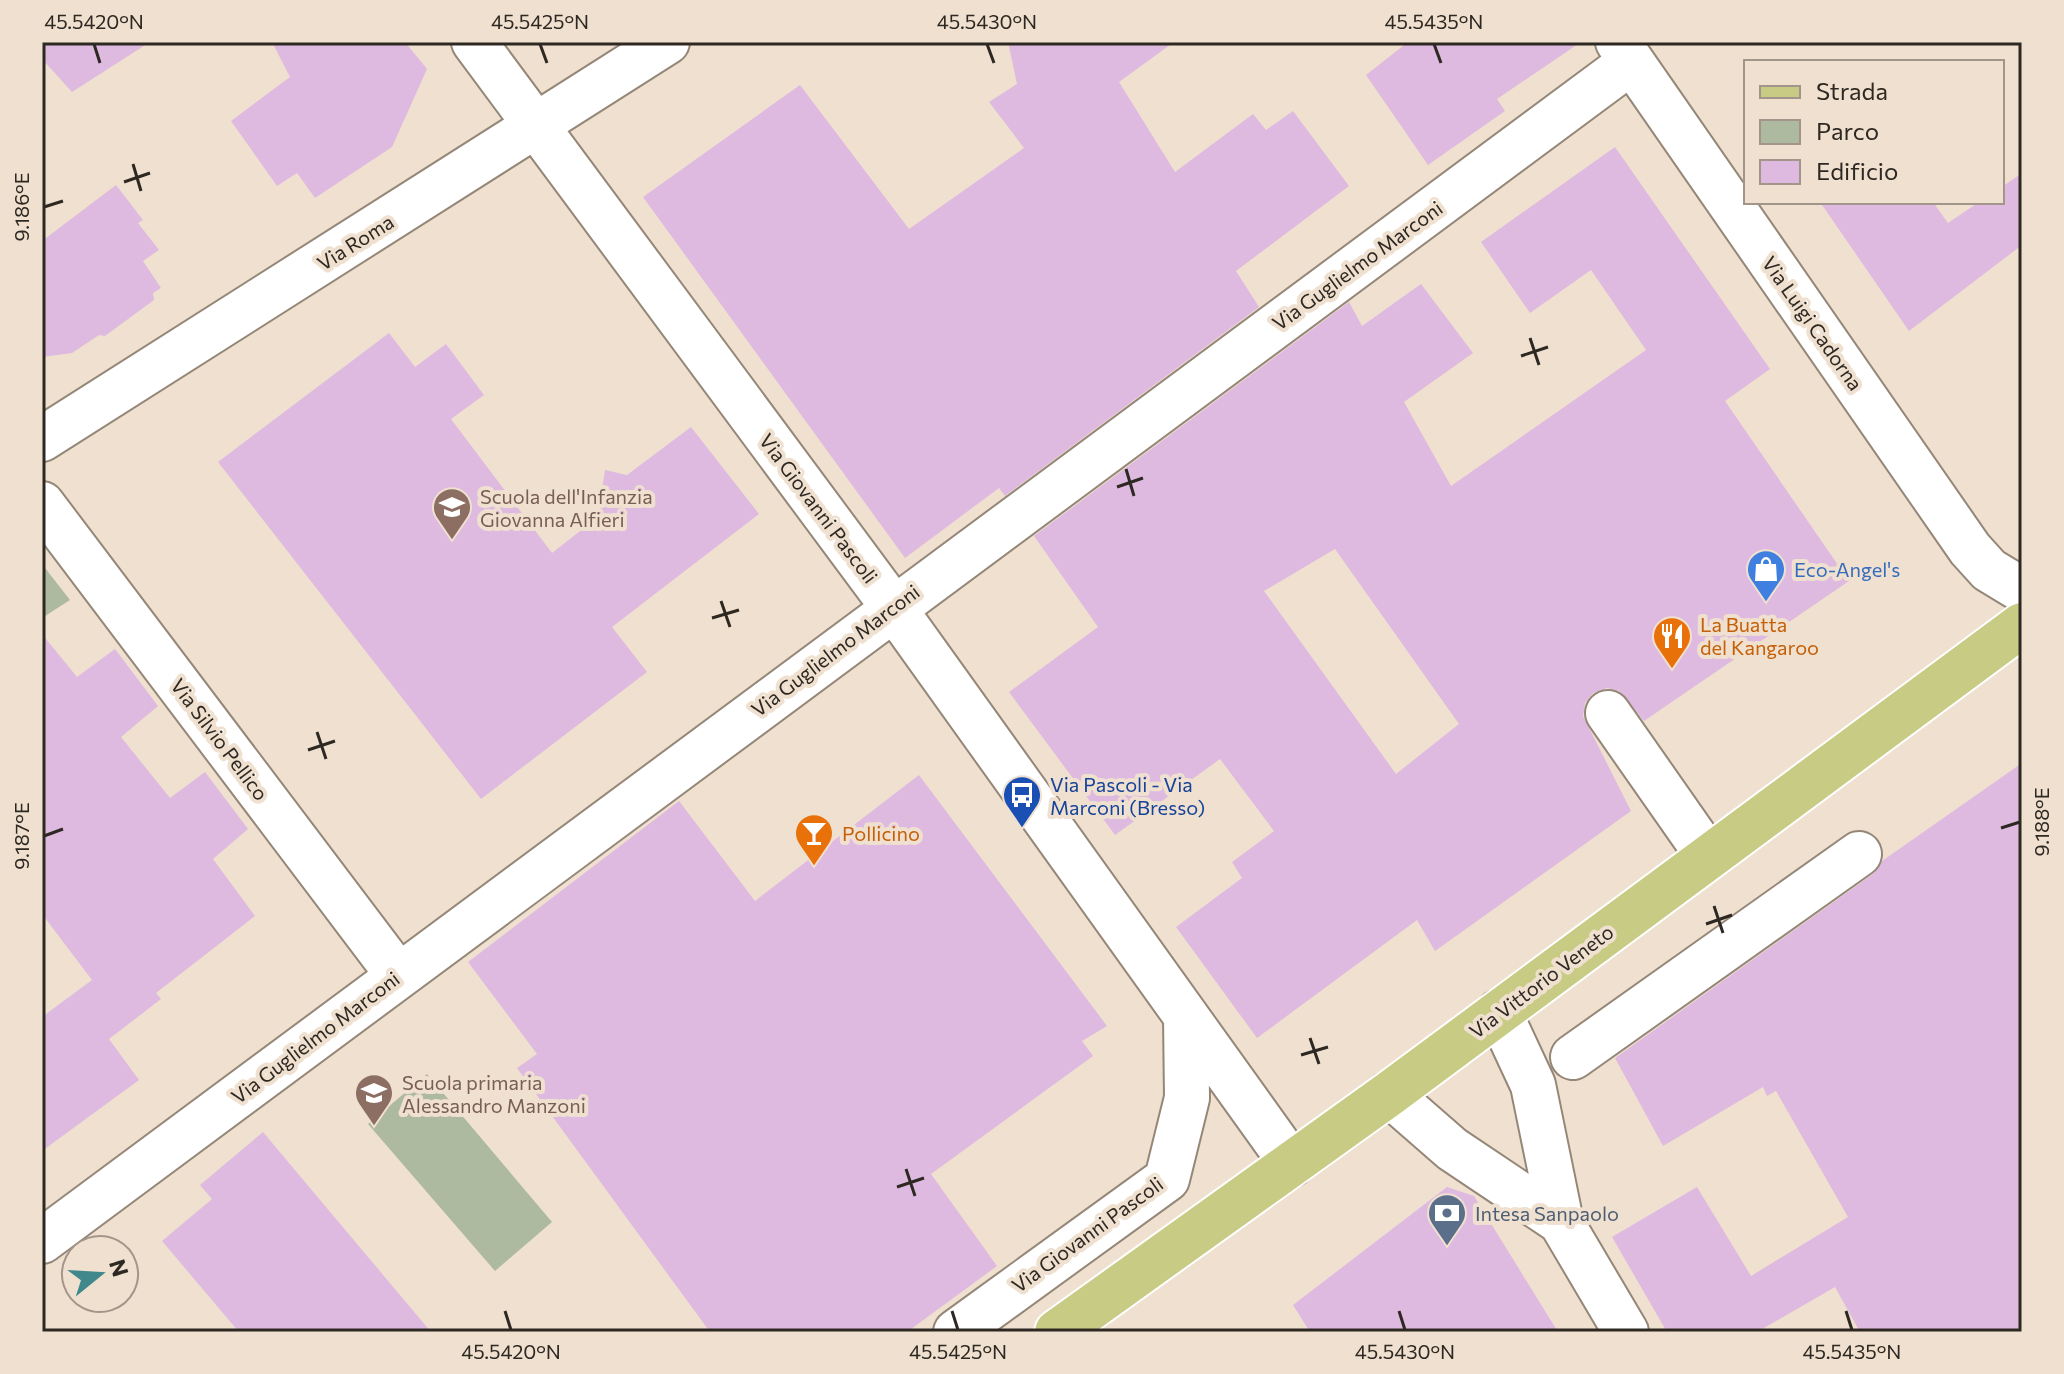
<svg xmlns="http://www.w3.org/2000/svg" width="2064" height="1374" viewBox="0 0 2064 1374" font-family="Commissioner,sans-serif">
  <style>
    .park { fill: #aeba9f }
    .building { fill: #dfbae0; fill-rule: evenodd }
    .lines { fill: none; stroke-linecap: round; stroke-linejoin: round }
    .minor-casing { stroke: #958778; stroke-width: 48 }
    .major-casing { stroke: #fff; stroke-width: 48 }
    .minor { stroke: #fff; stroke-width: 44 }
    .major { stroke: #c7cb83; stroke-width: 44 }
    .ticks { fill: none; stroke: #2e2822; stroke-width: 3 }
    .labels { text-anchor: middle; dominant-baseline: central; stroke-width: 8; stroke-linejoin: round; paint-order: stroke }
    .street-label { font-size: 20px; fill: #2e2822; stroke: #efe0cf }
    .education-label { font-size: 20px; fill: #785e54; stroke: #efe0cf; text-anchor: start }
    .shop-label { font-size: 20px; fill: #366cbe; stroke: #efe0cf; text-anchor: start }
    .food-label { font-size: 20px; fill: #c56008; stroke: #efe0cf; text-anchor: start }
    .transit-label { font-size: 20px; fill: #164399; stroke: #efe0cf; text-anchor: start }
    .service-label { font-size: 20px; fill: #4e5e75; stroke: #efe0cf; text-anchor: start }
    .neatline { fill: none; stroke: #2e2822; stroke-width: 3 }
    .ticks-label { font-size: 20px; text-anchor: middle; fill: #2e2822 }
  </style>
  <rect width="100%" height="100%" fill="#efe0cf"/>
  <path class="park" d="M 42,564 L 70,600 L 42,618 Z
    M 427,1074 L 552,1222 L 495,1271 L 368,1124 Z"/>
  <path class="building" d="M 42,42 L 150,42 L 72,92 L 42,59 Z
    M 272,42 L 405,42 L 427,69 L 392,147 L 315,198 L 297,173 L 277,186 L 231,121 L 290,77 Z
    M 1008,42 L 1174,42 L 1119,82 L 1175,172 L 1253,114 L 1266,130 L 1293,111 L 1349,186 L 1236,271 L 1259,307 L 1005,496 L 999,488 L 905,558 L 643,197 L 800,85 L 909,229 L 1024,148 L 989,102 L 1017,84 Z
    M 1408,42 L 1581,42 L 1497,99 L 1505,111 L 1428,165 L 1366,75 Z
    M 1615,147 L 1770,369 L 1725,401 L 1849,581 L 1644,721 L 1619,691 L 1607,688 L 1593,693 L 1585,703 L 1583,716 L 1631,811 L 1435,951 L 1417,920 L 1257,1038 L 1176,927 L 1242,878 L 1232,862 L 1274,831 L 1220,759 L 1115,835 L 1009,692 L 1098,627 L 1034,536 L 1349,302 L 1362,326 L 1421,284 L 1473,353 L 1404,402 L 1451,486 L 1646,350 L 1591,270 L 1530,313 L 1481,242 ZM 1335,549 L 1459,724 L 1396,774 L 1264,591 Z
    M 2022,173 L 2022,245 L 1909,331 L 1820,202 L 1933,202 L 1948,223 L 1979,202 L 2002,202 L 2002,187 Z
    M 116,185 L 143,220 L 138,223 L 159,250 L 143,261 L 161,288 L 153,293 L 154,300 L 105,336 L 99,335 L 72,353 L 42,357 L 42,241 Z
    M 389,333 L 415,367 L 446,344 L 484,395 L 451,419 L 552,553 L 598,517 L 605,470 L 627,475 L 691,427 L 759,514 L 612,627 L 647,672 L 481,799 L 218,462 Z
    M 42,634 L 77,677 L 115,649 L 158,706 L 121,737 L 170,798 L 205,772 L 248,829 L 213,859 L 255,916 L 156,993 L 161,999 L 109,1039 L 139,1080 L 42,1151 L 42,1017 L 92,980 L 42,914 Z
    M 2022,763 L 2022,1332 L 1860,1332 L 1835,1287 L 1757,1332 L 1667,1332 L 1612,1237 L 1697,1187 L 1751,1276 L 1848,1217 L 1776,1091 L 1767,1096 L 1763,1087 L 1663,1146 L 1615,1058 L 1873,874 L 1882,861 Z
    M 919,775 L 1107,1026 L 1082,1041 L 1093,1056 L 931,1174 L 997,1266 L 907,1332 L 710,1332 L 517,1068 L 537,1054 L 468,962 L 679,801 L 755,901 Z
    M 263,1132 L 431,1332 L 239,1332 L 162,1241 L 212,1199 L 200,1185 Z
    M 1447,1187 L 1474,1196 L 1558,1332 L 1310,1332 L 1293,1305 Z"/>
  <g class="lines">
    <defs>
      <path id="minor" d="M 474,42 L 893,607 L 1292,1164
        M 1618,42 L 1970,549 L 1989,570 L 2022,590
        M 42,439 L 667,42
        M 42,504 L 398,975
        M 1608,713 L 1708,856
        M 1499,1012 L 1533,1085 L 1561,1222 L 1626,1332
        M 1573,1057 L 1859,854
        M 1389,1094 L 1452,1149 L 1561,1222
        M 42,1241 L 1631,62
        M 956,1332 L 1167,1179 L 1187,1098 L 1186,1017"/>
      <path id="major" d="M 1057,1332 L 1389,1094 L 2022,625"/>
    </defs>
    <use href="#minor" class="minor-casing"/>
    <use href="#major" class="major-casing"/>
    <use href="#minor" class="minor"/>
    <use href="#major" class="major"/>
  </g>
  <path class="ticks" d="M 94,44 L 100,63M 540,44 L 547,63M 987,44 L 994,63M 1434,44 L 1441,63M 133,164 L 141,191M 124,182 L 150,173M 44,207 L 63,201M 1530,338 L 1539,365M 1521,356 L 1548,347M 1126,469 L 1134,496M 1117,487 L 1143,478M 721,601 L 730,627M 712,618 L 739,610M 317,732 L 326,759M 308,750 L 335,741M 2001,828 L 2020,822M 44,836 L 63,829M 1714,906 L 1723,933M 1706,924 L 1732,915M 1310,1038 L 1319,1064M 1301,1055 L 1328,1047M 906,1169 L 915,1196M 897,1187 L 924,1178M 505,1311 L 511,1330M 952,1311 L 958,1330M 1399,1311 L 1405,1330M 1846,1311 L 1852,1330"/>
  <defs>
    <symbol id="school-pin" viewBox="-11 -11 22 30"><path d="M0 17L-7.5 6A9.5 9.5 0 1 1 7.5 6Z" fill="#8d6e63" stroke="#efe0cf"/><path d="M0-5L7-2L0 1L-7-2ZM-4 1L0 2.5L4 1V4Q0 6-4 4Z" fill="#fff"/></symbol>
    <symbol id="shop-pin" viewBox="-11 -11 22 30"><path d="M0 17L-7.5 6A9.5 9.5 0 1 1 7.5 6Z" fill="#3f7fe0" stroke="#efe0cf"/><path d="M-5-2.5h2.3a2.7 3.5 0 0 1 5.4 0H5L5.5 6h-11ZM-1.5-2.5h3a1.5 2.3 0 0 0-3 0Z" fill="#fff"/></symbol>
    <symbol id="restaurant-pin" viewBox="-11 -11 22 30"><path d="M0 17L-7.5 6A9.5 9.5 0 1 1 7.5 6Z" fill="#e8710a" stroke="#efe0cf"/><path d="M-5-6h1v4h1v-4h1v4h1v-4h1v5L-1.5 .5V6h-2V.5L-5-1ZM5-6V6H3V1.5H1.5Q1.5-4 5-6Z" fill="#fff"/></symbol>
    <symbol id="bus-pin" viewBox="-11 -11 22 30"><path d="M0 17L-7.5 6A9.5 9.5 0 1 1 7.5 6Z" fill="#1a4fb4" stroke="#efe0cf"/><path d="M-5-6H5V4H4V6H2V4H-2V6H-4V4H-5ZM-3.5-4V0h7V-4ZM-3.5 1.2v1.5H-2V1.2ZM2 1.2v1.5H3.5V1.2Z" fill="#fff"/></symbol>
    <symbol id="bar-pin" viewBox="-11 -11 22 30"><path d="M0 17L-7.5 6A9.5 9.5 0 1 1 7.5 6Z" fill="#e8710a" stroke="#efe0cf"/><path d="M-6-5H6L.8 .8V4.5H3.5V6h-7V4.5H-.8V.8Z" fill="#fff"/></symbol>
    <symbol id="bank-pin" viewBox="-11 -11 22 30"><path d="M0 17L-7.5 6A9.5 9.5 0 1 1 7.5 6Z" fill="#5c6f8a" stroke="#efe0cf"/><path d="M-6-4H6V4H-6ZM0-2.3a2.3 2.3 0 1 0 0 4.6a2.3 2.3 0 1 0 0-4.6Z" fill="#fff"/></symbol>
  </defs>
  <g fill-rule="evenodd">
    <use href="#school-pin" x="430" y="485" width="44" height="60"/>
    <use href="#shop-pin" x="1744" y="547" width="44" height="60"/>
    <use href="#restaurant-pin" x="1650" y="614" width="44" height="60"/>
    <use href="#bus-pin" x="1000" y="773" width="44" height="60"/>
    <use href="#bar-pin" x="792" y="811" width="44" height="60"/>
    <use href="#school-pin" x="352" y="1071" width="44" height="60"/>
    <use href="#bank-pin" x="1425" y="1191" width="44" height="60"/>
  </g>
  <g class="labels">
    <g class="street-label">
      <text transform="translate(355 242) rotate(-32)">Via Roma</text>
      <text transform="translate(1357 265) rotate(-36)">Via Guglielmo Marconi</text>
      <text transform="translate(1813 323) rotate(55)">Via Luigi Cadorna</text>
      <text transform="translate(819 508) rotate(53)">Via Giovanni Pascoli</text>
      <text transform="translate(835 650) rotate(-37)">Via Guglielmo Marconi</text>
      <text transform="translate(220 739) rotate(53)">Via Silvio Pellico</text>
      <text transform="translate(1541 981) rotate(-37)">Via Vittorio Veneto</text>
      <text transform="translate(315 1037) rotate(-37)">Via Guglielmo Marconi</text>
      <text transform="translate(1087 1234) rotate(-36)">Via Giovanni Pascoli</text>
    </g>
    <g class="education-label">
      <text x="480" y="496">Scuola dell'Infanzia<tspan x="480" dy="23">Giovanna Alfieri</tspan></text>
      <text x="402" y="1082">Scuola primaria<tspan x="402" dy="23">Alessandro Manzoni</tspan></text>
    </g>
    <g class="shop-label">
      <text x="1794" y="569">Eco-Angel's</text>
    </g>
    <g class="food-label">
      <text x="1700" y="624">La Buatta<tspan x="1700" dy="23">del Kangaroo</tspan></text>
      <text x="842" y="833">Pollicino</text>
    </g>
    <g class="transit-label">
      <text x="1050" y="784">Via Pascoli - Via<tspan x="1050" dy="23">Marconi (Bresso)</tspan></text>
    </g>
    <g class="service-label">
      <text x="1475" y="1213">Intesa Sanpaolo</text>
    </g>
  </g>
  <rect width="2064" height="1374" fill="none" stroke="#efe0cf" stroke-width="88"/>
  <rect x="1744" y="60" width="260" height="144" fill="#efe0cf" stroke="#a2968a" stroke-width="2"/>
  <rect x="1760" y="86" width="40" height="12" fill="#c7cb83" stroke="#a2968a" stroke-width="2"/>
  <text x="1816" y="100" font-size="24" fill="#2e2822">Strada</text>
  <rect x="1760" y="120" width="40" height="24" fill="#aeba9f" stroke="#a2968a" stroke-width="2"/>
  <text x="1816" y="140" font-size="24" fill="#2e2822">Parco</text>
  <rect x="1760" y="160" width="40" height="24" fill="#dfbae0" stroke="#a2968a" stroke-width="2"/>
  <text x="1816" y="180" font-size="24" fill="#2e2822">Edificio</text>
  <g transform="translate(100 1274) rotate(72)"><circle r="38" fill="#efe0cf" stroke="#a2968a" stroke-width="2"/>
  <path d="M0-6L14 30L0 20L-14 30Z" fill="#40888c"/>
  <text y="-12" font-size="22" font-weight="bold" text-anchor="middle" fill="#2e2822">N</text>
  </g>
  <rect x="44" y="44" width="1976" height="1286" class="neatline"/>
  <g class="ticks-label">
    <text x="94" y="29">45.5420°N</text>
    <text x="540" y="29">45.5425°N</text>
    <text x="987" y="29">45.5430°N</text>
    <text x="1434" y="29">45.5435°N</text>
    <text transform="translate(22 207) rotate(-90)" y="7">9.186°E</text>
    <text transform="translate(2042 822) rotate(-90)" y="7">9.188°E</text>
    <text transform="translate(22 836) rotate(-90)" y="7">9.187°E</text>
    <text x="511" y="1359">45.5420°N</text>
    <text x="958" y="1359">45.5425°N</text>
    <text x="1405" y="1359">45.5430°N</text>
    <text x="1852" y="1359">45.5435°N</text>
  </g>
</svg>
